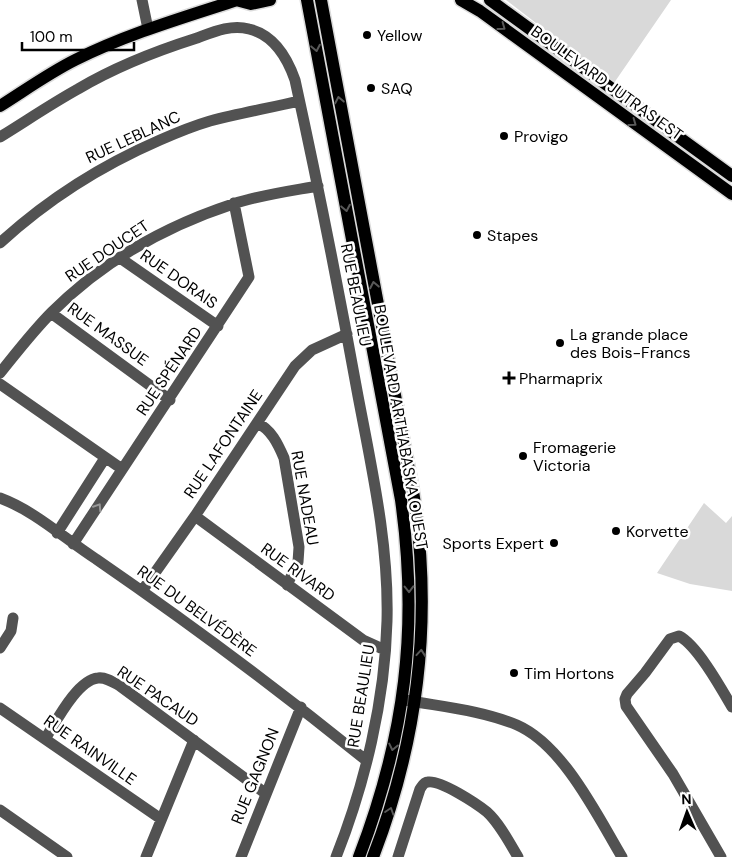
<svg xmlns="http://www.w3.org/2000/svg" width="732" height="857" viewBox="0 0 732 857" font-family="'DM Sans',sans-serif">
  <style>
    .green { fill: #d9d9d9 }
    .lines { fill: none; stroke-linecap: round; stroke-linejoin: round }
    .major-casing { stroke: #dbdbdb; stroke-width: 15 }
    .minor { stroke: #525252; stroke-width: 11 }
    .major { stroke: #000; stroke-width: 12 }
    .oneway { stroke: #595959 }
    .oneway2 { stroke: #979797 }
    .poi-dot { fill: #000; stroke: #fff; stroke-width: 2 }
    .labels { text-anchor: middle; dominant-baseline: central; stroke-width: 5; stroke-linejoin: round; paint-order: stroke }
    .poi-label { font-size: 16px; fill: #000; stroke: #fff; text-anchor: start }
    .street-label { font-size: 16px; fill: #000; stroke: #fff }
  </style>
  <rect width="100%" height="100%" fill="#fff"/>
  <path class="green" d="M 506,0 L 671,0 L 614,83 Z
    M 704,503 L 726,523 L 732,516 L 732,591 L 690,584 L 657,573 Z"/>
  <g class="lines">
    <defs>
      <path id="major" d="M 236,0 L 251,4 L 270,0
        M 307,0 L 401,500 C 419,628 405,737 359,857
        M 321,0 L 413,491 C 433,617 419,738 373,857
        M 461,0 L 480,11 L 732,194
        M 490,0 L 732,176
        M 0,106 C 24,91 49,73 75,60 C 127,34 182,18 237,0"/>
    </defs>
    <use href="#major" class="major-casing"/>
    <path class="minor" d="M 142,0 L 148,29
      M 0,137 C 26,121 51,104 78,89 C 115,67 156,51 197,38 C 213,32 231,24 249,29 C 274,35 287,57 295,80 C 318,185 339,291 358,396 C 372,470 389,545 387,621 C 385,700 365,784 336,857
      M 0,243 C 49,198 100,166 160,140 C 176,133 193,126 210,121 C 240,113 270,108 299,101
      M 120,258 L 218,326
      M 51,313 L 170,400
      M 0,373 C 17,352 33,331 52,312 C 102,262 166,226 233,204 C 260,195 290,191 318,186
      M 0,384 L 122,469
      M 257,423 C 271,429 278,444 284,458 L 299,547 L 298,562 L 287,585
      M 0,498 C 35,511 65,539 96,559 C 189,623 279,690 367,761
      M 195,516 L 363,640 L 385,650
      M 57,533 L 105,458
      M 73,544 L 249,277 L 234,203
      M 142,591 L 195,516 L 295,366 L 312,350 L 347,334
      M 0,648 L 11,631 L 13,618
      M 405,700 C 443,707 481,710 517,725 C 563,745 597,815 622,857
      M 0,708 L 161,819
      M 45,739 C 56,722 77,680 98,678 C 106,677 113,682 120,686 L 265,793
      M 0,810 L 67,857
      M 146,857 L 194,740
      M 241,857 L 301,707
      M 398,857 L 420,789 C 422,786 424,782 428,782 C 441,780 477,804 487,812 C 500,824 509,842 518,857
      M 721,857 L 673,774 L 626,706 L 625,699 L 627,694 L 645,673 L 670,639 L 679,636 C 697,645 721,688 732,707"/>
    <use href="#major" class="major"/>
  </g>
  <defs><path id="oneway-chevron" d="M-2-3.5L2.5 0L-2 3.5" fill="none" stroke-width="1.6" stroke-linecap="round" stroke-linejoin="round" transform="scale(1.25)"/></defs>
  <g class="oneway">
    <use href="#oneway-chevron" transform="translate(502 27) rotate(36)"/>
    <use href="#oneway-chevron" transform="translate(316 48) rotate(79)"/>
    <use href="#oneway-chevron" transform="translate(339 100) rotate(-101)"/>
    <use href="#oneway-chevron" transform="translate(633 123) rotate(36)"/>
    <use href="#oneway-chevron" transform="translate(346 208) rotate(79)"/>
    <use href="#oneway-chevron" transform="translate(374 285) rotate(-101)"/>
    <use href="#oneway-chevron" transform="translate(409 589) rotate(89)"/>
    <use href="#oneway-chevron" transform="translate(421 653) rotate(-85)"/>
    <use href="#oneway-chevron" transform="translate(393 747) rotate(102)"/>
    <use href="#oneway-chevron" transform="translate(390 811) rotate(-72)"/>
  </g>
  <use class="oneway2" href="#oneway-chevron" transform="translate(98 507) rotate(-57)"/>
  <g class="poi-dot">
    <circle cx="367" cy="35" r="5"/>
    <circle cx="371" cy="88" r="5"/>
    <circle cx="504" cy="136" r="5"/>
    <circle cx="477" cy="235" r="5"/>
    <circle cx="560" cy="343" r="5"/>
    <path d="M506.5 370.5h5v5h5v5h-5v5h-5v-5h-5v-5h5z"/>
    <circle cx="523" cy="456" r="5"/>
    <circle cx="616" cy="531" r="5"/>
    <circle cx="554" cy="543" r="5"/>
    <circle cx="514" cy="673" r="5"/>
  </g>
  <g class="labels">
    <g class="poi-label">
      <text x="377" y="35">Yellow</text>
      <text x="381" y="88">SAQ</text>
      <text x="514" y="136">Provigo</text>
      <text x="487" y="235">Stapes</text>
      <text x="570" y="334">La grande place<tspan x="570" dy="18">des Bois-Francs</tspan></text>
      <text x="519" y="378">Pharmaprix</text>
      <text x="533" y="447">Fromagerie<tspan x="533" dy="18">Victoria</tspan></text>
      <text x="626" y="531">Korvette</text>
      <text x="544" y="543" text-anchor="end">Sports Expert</text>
      <text x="524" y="673">Tim Hortons</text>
    </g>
    <g class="street-label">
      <text transform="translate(607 83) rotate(36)">BOULEVARD JUTRAS EST</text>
      <text transform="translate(133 137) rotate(-25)">RUE LEBLANC</text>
      <text transform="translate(107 251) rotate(-34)">RUE DOUCET</text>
      <text transform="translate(179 279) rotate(35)">RUE DORAIS</text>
      <text transform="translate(356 295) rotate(79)">RUE BEAULIEU</text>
      <text transform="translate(108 334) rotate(36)">RUE MASSUE</text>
      <text transform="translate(169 371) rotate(-56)">RUE SPÉNARD</text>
      <text transform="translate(401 427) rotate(80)">BOULEVARD ARTHABASKA OUEST</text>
      <text transform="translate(223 444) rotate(-56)">RUE LAFONTAINE</text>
      <text transform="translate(305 498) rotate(80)">RUE NADEAU</text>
      <text transform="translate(298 572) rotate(36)">RUE RIVARD</text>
      <text transform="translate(197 611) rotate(36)">RUE DU BELVÉDÈRE</text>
      <text transform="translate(158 696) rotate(34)">RUE PACAUD</text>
      <text transform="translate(361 696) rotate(-81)">RUE BEAULIEU</text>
      <text transform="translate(90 750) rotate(35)">RUE RAINVILLE</text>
      <text transform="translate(255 776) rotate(-68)">RUE GAGNON</text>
    </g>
  </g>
  <g transform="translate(687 812) rotate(358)" stroke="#ffffff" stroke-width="4" paint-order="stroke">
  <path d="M0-4L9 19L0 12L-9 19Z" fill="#000000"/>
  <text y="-8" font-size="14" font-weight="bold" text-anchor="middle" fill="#000000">N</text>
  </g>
  <path d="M22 42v8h112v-8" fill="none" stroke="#000000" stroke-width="2.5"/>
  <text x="30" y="42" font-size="15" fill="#000000" stroke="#ffffff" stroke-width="4" paint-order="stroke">100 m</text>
</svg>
